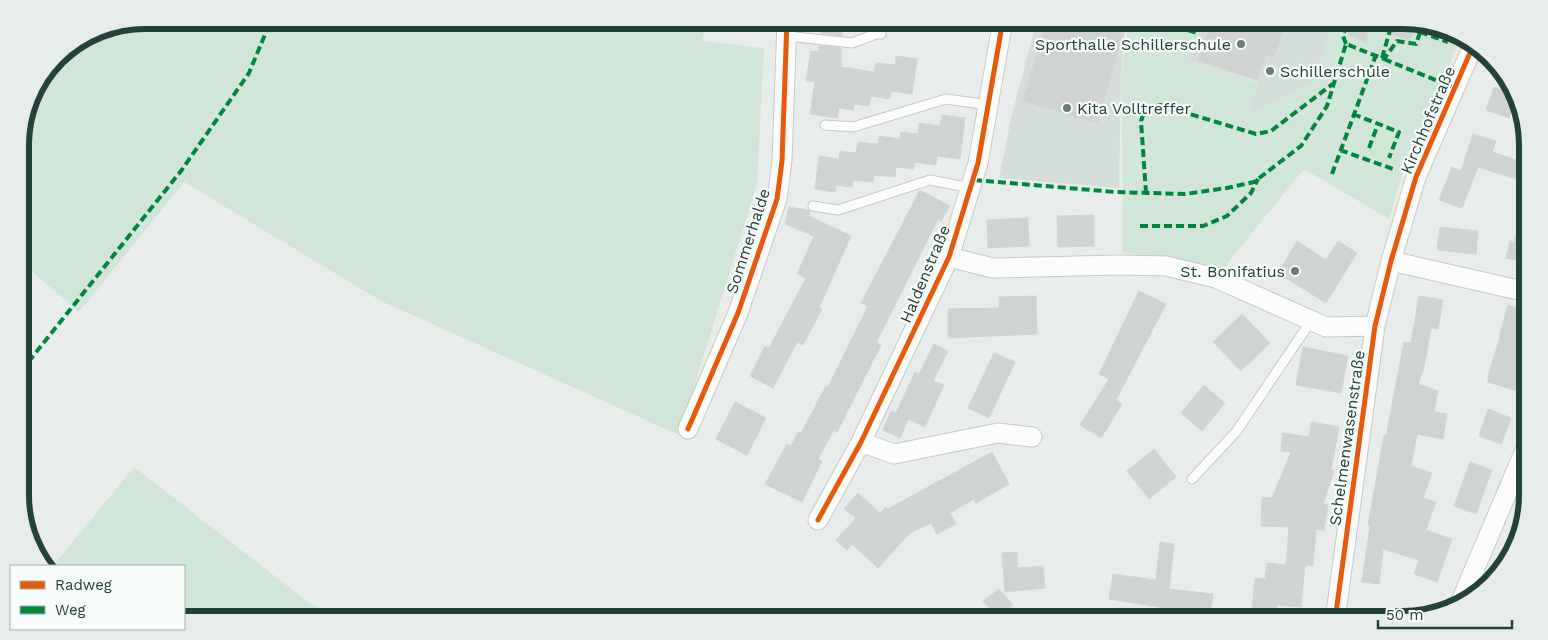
<svg xmlns="http://www.w3.org/2000/svg" width="1548" height="640" viewBox="0 0 1548 640" font-family="'Work Sans',sans-serif">
  <style>
    .built { fill: #d6dedb }
    .green { fill: #d1e6d8 }
    .building { fill: #cfd4d2; stroke: #d1d6d4 }
    .lines { fill: none; stroke-linecap: round; stroke-linejoin: round }
    .service-casing { stroke: #c5cac8; stroke-width: 11 }
    .minor-casing { stroke: #c5cac8; stroke-width: 21 }
    .service { stroke: #fcfcfc; stroke-width: 9 }
    .minor { stroke: #fcfcfc; stroke-width: 19 }
    .quiet { stroke: #00873e; stroke-width: 4; stroke-dasharray: 8 4; stroke-linecap: butt }
    .cycleway-casing { stroke: #f7fbf9; stroke-width: 8 }
    .cycleway { stroke: #e8590c; stroke-width: 5 }
    .poi-dot { fill: #697e78; stroke: #f7fbf9; stroke-width: 2 }
    .labels { text-anchor: middle; dominant-baseline: central; stroke-width: 4.5; stroke-linejoin: round; paint-order: stroke }
    .poi-label { font-size: 16px; fill: #24423a; stroke: #f7fbf9; text-anchor: end }
    .street-label { font-size: 16px; fill: #24423a; stroke: #f7fbf9 }
    .rim { fill: none; stroke: #24423a; stroke-width: 6 }
  </style>
  <rect width="100%" height="100%" fill="#e8edeb"/>
  <path class="built" d="M 1037,20 L 1096,20 L 1125,29 L 1121,78 L 1119,188 L 999,178 L 1012,114 Z
    M 1203,20 L 1334,20 L 1313,82 L 1249,115 L 1259,82 L 1188,61 Z"/>
  <path class="green" d="M 145,20 L 706,20 L 702,41 L 764,48 L 757,184 L 679,435 L 381,301 L 184,182 L 79,312 L 21,262 L 20,137 L 33,90 L 62,51 L 98,29 Z
    M 1129,20 L 1154,20 L 1198,33 L 1188,61 L 1259,83 L 1249,115 L 1313,82 L 1334,20 C 1370,20 1431,15 1461,38 L 1406,162 L 1389,219 L 1304,169 L 1222,270 L 1122,252 L 1123,192 L 1121,78 Z
    M 134,467 L 311,604 L 345,620 L 184,620 L 184,566 L 53,566 Z"/>
  <path class="building" d="M 822,20 L 843,20 L 842,36 L 821,33 Z
    M 1047,20 L 1096,20 L 1125,29 L 1097,123 L 1023,101 Z
    M 1212,20 L 1286,20 L 1274,57 L 1266,54 L 1257,80 L 1198,60 Z
    M 1352,20 L 1403,20 L 1417,23 L 1410,41 L 1369,26 L 1366,42 L 1349,35 Z
    M 819,46 L 841,48 L 841,67 L 874,72 L 876,63 L 895,65 L 896,56 L 917,59 L 912,94 L 891,91 L 890,99 L 871,96 L 869,106 L 854,104 L 853,110 L 839,108 L 837,118 L 810,114 L 815,82 L 806,81 L 811,51 L 818,52 Z
    M 1494,87 L 1512,94 L 1515,100 L 1509,118 L 1486,110 Z
    M 942,115 L 965,118 L 960,159 L 937,156 L 936,165 L 914,162 L 914,169 L 896,167 L 895,177 L 874,175 L 873,182 L 853,180 L 852,187 L 836,185 L 835,192 L 815,189 L 819,156 L 839,159 L 840,151 L 856,153 L 858,142 L 878,144 L 879,136 L 900,139 L 901,132 L 918,134 L 919,123 L 940,126 Z
    M 1473,134 L 1496,141 L 1492,152 L 1522,162 L 1516,179 L 1478,167 L 1462,208 L 1439,200 L 1452,167 L 1461,171 Z
    M 920,190 L 950,206 L 941,221 L 938,219 L 876,343 L 881,345 L 837,432 L 834,430 L 818,459 L 822,461 L 802,502 L 765,484 L 787,444 L 791,446 L 798,432 L 801,433 L 826,386 L 828,387 L 868,306 L 861,303 Z
    M 789,207 L 808,210 L 810,211 L 809,216 L 851,236 L 819,308 L 822,309 L 803,345 L 797,342 L 773,388 L 750,376 L 765,346 L 769,348 L 806,278 L 797,274 L 814,236 L 785,224 Z
    M 1094,215 L 1094,246 L 1058,247 L 1057,216 Z
    M 1028,218 L 1029,246 L 988,248 L 987,220 Z
    M 1440,227 L 1478,231 L 1476,254 L 1437,250 Z
    M 1516,235 L 1527,238 L 1527,263 L 1506,258 L 1510,241 L 1514,242 Z
    M 1297,241 L 1326,260 L 1338,241 L 1357,253 L 1326,303 L 1278,273 Z
    M 1139,291 L 1166,304 L 1116,400 L 1122,404 L 1101,438 L 1080,425 L 1109,379 L 1099,374 Z
    M 1036,296 L 1037,334 L 948,338 L 948,309 L 999,308 L 999,297 Z
    M 1419,296 L 1443,300 L 1438,329 L 1431,328 L 1424,367 L 1418,384 L 1438,391 L 1434,412 L 1447,414 L 1443,439 L 1417,434 L 1411,466 L 1432,473 L 1423,498 L 1436,502 L 1426,530 L 1452,539 L 1437,582 L 1414,574 L 1419,560 L 1383,549 L 1379,584 L 1362,582 L 1370,526 L 1368,525 L 1384,435 L 1386,436 L 1404,342 L 1411,343 Z
    M 1508,305 L 1527,311 L 1528,369 L 1520,392 L 1488,382 L 1488,376 L 1500,337 L 1499,337 Z
    M 1242,314 L 1270,343 L 1241,371 L 1213,342 Z
    M 934,344 L 948,351 L 933,381 L 944,385 L 925,427 L 908,419 L 900,438 L 883,430 L 891,411 L 896,413 L 915,372 L 919,374 Z
    M 1303,347 L 1348,356 L 1341,393 L 1296,385 Z
    M 994,353 L 1015,362 L 989,418 L 968,408 Z
    M 1204,385 L 1225,403 L 1202,431 L 1181,413 Z
    M 735,402 L 766,418 L 747,455 L 716,439 Z
    M 1488,409 L 1511,418 L 1501,444 L 1479,436 Z
    M 1311,422 L 1339,427 L 1331,470 L 1334,471 L 1323,504 L 1328,504 L 1324,531 L 1316,529 L 1313,566 L 1305,565 L 1301,607 L 1277,605 L 1275,620 L 1251,620 L 1255,578 L 1265,579 L 1267,563 L 1286,565 L 1289,527 L 1261,526 L 1262,497 L 1272,498 L 1291,452 L 1281,451 L 1283,433 L 1309,437 Z
    M 1154,449 L 1176,477 L 1149,499 L 1127,471 Z
    M 992,452 L 1009,484 L 976,503 L 974,499 L 950,513 L 956,524 L 937,534 L 931,523 L 910,533 L 878,568 L 852,544 L 847,550 L 836,540 L 856,518 L 844,509 L 858,493 L 880,513 L 886,507 L 888,509 Z
    M 1470,462 L 1492,470 L 1476,514 L 1454,506 Z
    M 1160,542 L 1174,544 L 1169,589 L 1213,594 L 1209,620 L 1177,620 L 1178,610 L 1109,599 L 1113,574 L 1156,580 Z
    M 1017,552 L 1018,568 L 1043,566 L 1045,588 L 1005,592 L 1002,553 Z
    M 999,589 L 1013,605 L 998,618 L 983,601 Z"/>
  <g class="lines">
    <defs>
      <path id="service" d="M 786,36 L 852,43 L 876,34 L 881,34
        M 825,125 L 853,127 L 946,99 L 989,105
        M 813,206 L 838,210 L 930,180 L 971,188
        M 1192,479 L 1236,432 L 1311,321"/>
      <path id="minor" d="M 949,257 L 993,268 L 1118,265 L 1166,266 L 1216,278 L 1326,327 L 1375,326
        M 1391,261 L 1527,292
        M 688,429 L 738,313 L 777,199 L 782,161 L 787,20
        M 861,442 L 894,454 L 998,433 L 1032,437
        M 818,520 L 861,442 L 949,257 L 978,163 L 1003,20
        M 1461,601 L 1528,443
        M 1061,620 L 1096,620
        M 1335,620 L 1375,326 L 1391,261 L 1416,177 L 1473,46"/>
    </defs>
    <use href="#service" class="service-casing"/>
    <use href="#minor" class="minor-casing"/>
    <use href="#service" class="service"/>
    <use href="#minor" class="minor"/>
    <path class="quiet" d="M 1154,20 L 1194,32 L 1199,20
      M 1420,32 L 1448,42
      M 1346,44 L 1343,36 L 1348,20
      M 1382,58 L 1393,20
      M 1384,59 L 1455,88
      M 1353,114 L 1399,132 L 1389,158
      M 1369,148 L 1378,124
      M 1340,150 L 1393,169
      M 1332,174 L 1376,55
      M 974,180 L 1115,192 L 1185,194 L 1227,188 L 1254,182 L 1301,146 L 1327,106 L 1346,44 L 1384,59 L 1397,41 L 1416,44 L 1423,24
      M 1146,193 L 1141,121 L 1145,110 L 1160,105 L 1256,134 L 1271,131 L 1334,83
      M 1140,226 L 1203,226 L 1227,216 L 1251,193 L 1258,179
      M 21,371 L 181,171 L 249,73 L 271,20"/>
    <defs>
      <path id="cycleway" d="M 688,429 L 738,313 L 777,199 L 782,161 L 787,20
        M 818,520 L 861,442 L 949,257 L 978,163 L 1003,20
        M 1335,620 L 1375,326 L 1391,261 L 1416,177 L 1473,46"/>
    </defs>
    <use href="#cycleway" class="cycleway-casing"/>
    <use href="#cycleway" class="cycleway"/>
  </g>
  <g class="poi-dot">
    <circle cx="1241" cy="44" r="5"/>
    <circle cx="1270" cy="71" r="5"/>
    <circle cx="1067" cy="108" r="5"/>
    <circle cx="1295" cy="271" r="5"/>
  </g>
  <g class="labels">
    <g class="poi-label">
      <text x="1231" y="44">Sporthalle Schillerschule</text>
      <text x="1280" y="71" text-anchor="start">Schillerschule</text>
      <text x="1077" y="108" text-anchor="start">Kita Volltreffer</text>
      <text x="1285" y="271">St. Bonifatius</text>
    </g>
    <g class="street-label">
      <text transform="translate(1428 120) rotate(-67)">Kirchhofstraße</text>
      <text transform="translate(748 241) rotate(-72)">Sommerhalde</text>
      <text transform="translate(925 274) rotate(-67)">Haldenstraße</text>
      <text transform="translate(1347 438) rotate(-82)">Schelmenwasenstraße</text>
    </g>
  </g>
  <path d="M0 0H1548V640H0ZM145 29H1403A116 116 0 0 1 1519 145V495A116 116 0 0 1 1403 611H145A116 116 0 0 1 29 495V145A116 116 0 0 1 145 29Z" fill="#e6ecea" fill-rule="evenodd"/>
  <path class="rim" d="M145 29H1403A116 116 0 0 1 1519 145V495A116 116 0 0 1 1403 611H145A116 116 0 0 1 29 495V145A116 116 0 0 1 145 29Z"/>
  <rect x="10" y="565" width="175" height="65" fill="#f7fbf9" stroke="#a3b1ad"/>
  <rect x="20" y="581" width="25" height="8" fill="#e8590c" stroke="#a3b1ad"/>
  <text x="55" y="590" font-size="15" fill="#24423a">Radweg</text>
  <rect x="20" y="606" width="25" height="8" fill="#00873e" stroke="#a3b1ad"/>
  <text x="55" y="615" font-size="15" fill="#24423a">Weg</text>
  <path d="M1378 620v8h134v-8" fill="none" stroke="#24423a" stroke-width="2.5"/>
  <text x="1386" y="620" font-size="15" fill="#24423a" stroke="#f7fbf9" stroke-width="4" paint-order="stroke">50 m</text>
</svg>
